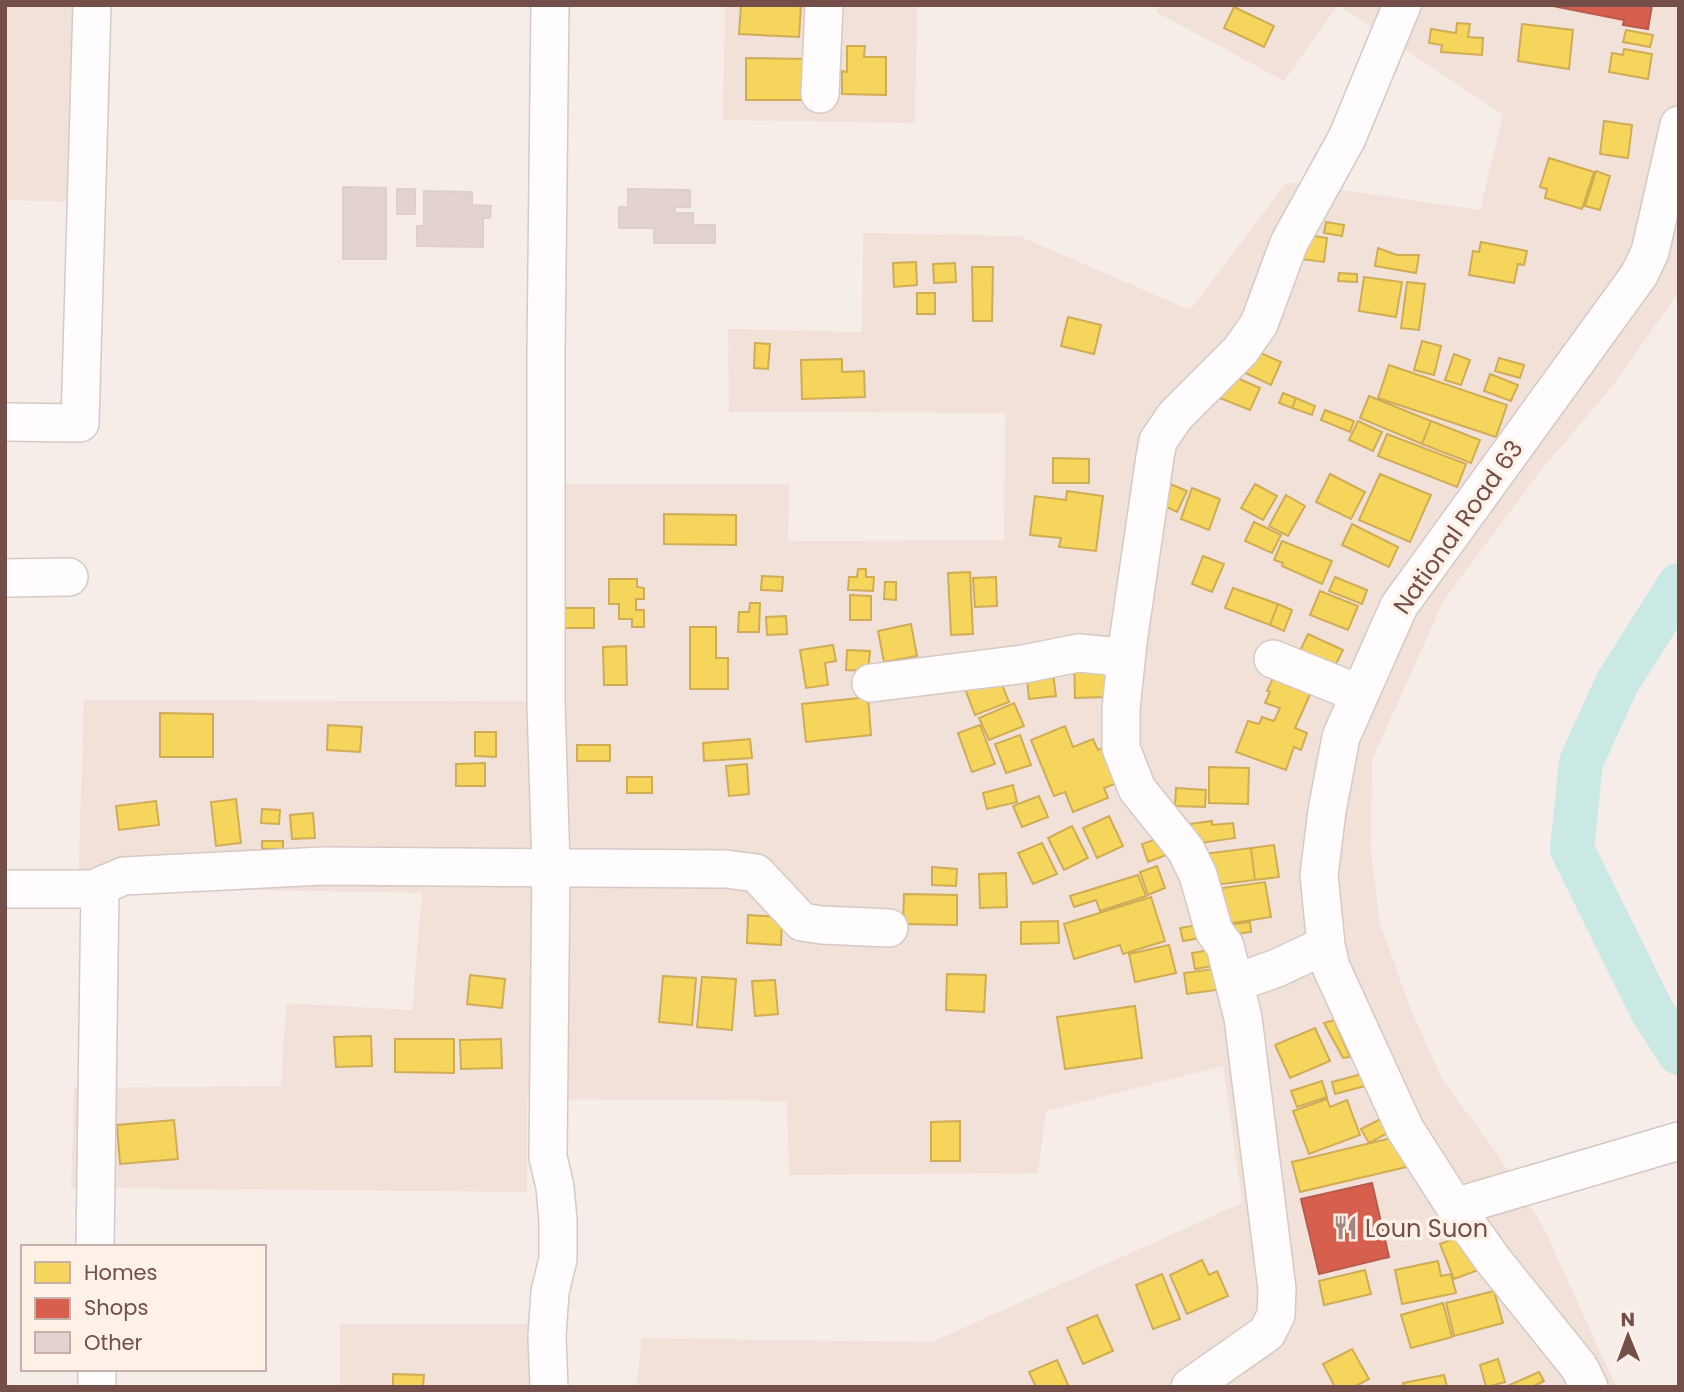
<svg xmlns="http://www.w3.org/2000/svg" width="1684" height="1392" viewBox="0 0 1684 1392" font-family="Poppins,sans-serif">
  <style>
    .residential { fill: #f2e1d8 }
    .homes { fill: #f6d55c; stroke: #cfac56; stroke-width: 2 }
    .shops { fill: #d6604d; stroke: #b95b4c; stroke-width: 2 }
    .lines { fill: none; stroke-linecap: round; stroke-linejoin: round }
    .river { stroke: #cae8e4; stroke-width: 44 }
    .building { fill: #e3d3d0; stroke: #dfcfca; stroke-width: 2 }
    .minor-casing { stroke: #d5c9c5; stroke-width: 40 }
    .minor { stroke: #fefcfc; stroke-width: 37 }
    .labels { text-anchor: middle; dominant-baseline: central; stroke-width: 7; stroke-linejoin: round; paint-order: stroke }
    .street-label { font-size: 24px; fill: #744e48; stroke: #fff1e8 }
    .poi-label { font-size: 24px; fill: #744e48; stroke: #fff1e8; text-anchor: start }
  </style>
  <rect width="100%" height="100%" fill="#f7ede8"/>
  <path class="residential" d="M 5,5 L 78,5 L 78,202 L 5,200 Z
    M 725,5 L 917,5 L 915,123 L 723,120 Z
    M 1159,5 L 1679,5 L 1679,291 L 1615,383 L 1542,469 L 1444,600 L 1372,760 L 1371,850 L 1380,924 L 1410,1007 L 1442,1079 L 1498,1155 L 1544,1228 L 1616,1387 L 636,1387 L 642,1338 L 932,1342 L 1242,1203 L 1223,1066 L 1046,1111 L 1038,1173 L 789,1175 L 787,1101 L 527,1099 L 527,1192 L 71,1188 L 74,1088 L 281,1086 L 286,1003 L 412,1010 L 422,893 L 78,887 L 84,700 L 536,701 L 538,484 L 789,484 L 788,541 L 1004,540 L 1005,413 L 729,412 L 728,329 L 862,332 L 863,233 L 1019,236 L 1190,310 L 1287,182 L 1480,210 L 1503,115 L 1338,5 L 1284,81 L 1156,12 Z
    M 340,1324 L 530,1324 L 529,1387 L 340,1387 Z"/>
  <path class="homes" d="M 741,5 L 801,5 L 799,37 L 739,34 Z
    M 1234,7 L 1274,26 L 1264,47 L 1224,28 Z
    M 1457,23 L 1470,24 L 1468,37 L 1483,38 L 1482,55 L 1441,52 L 1442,45 L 1429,43 L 1431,29 L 1456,33 Z
    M 1522,24 L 1573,30 L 1569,69 L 1518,61 Z
    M 1626,30 L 1653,35 L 1650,47 L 1623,42 Z
    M 847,46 L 865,46 L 864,57 L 886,57 L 886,95 L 842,94 L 842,71 L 847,72 Z
    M 1624,49 L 1652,54 L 1648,79 L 1609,72 L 1612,53 L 1623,55 Z
    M 746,58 L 805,59 L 804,100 L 746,100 Z
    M 1604,121 L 1632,125 L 1628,158 L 1600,154 Z
    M 1549,158 L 1594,172 L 1582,209 L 1545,198 L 1547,189 L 1540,187 Z
    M 1596,171 L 1610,176 L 1600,210 L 1585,206 Z
    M 1326,222 L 1344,225 L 1342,236 L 1324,233 Z
    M 1295,233 L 1327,238 L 1324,262 L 1292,258 Z
    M 1481,242 L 1527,251 L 1524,265 L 1518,264 L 1514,283 L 1469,275 L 1473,251 L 1479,252 Z
    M 1378,248 L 1397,255 L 1419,255 L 1416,273 L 1375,266 Z
    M 916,262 L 917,285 L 894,287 L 893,263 Z
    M 955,263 L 956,282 L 934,283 L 933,264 Z
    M 972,267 L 993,267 L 992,321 L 973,321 Z
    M 1339,273 L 1357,274 L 1357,282 L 1338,281 Z
    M 1364,277 L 1402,282 L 1396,317 L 1359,311 Z
    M 1407,282 L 1425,284 L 1419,330 L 1401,328 Z
    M 917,293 L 935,293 L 935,314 L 917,314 Z
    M 1068,317 L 1101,325 L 1094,354 L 1061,346 Z
    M 1422,341 L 1441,346 L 1434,375 L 1414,370 Z
    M 755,343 L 770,344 L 768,369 L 754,368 Z
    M 1247,347 L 1281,362 L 1271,385 L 1237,369 Z
    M 1454,354 L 1470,360 L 1461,385 L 1445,380 Z
    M 1499,358 L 1524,365 L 1520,378 L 1495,371 Z
    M 842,359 L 842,372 L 864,371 L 865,397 L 802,399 L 801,360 Z
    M 1389,365 L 1507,405 L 1496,437 L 1378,398 Z
    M 1228,374 L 1260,388 L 1250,410 L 1217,397 Z
    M 1490,374 L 1518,385 L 1511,401 L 1484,391 Z
    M 1283,393 L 1296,398 L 1292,408 L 1279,403 Z
    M 1369,396 L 1431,421 L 1422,444 L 1360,418 Z
    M 1296,398 L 1315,406 L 1312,415 L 1292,408 Z
    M 1325,410 L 1354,421 L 1350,432 L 1321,420 Z
    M 1358,421 L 1382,432 L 1373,451 L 1349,440 Z
    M 1431,421 L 1480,440 L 1471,463 L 1422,444 Z
    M 1387,434 L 1466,464 L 1457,487 L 1378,456 Z
    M 1053,458 L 1089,459 L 1089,483 L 1053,483 Z
    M 1330,474 L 1365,492 L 1351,519 L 1316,502 Z
    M 1380,474 L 1431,495 L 1410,542 L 1359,520 Z
    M 1168,483 L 1187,491 L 1177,512 L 1158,503 Z
    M 1255,484 L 1277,496 L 1263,520 L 1241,508 Z
    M 1192,488 L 1220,499 L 1209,530 L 1181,519 Z
    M 1067,491 L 1103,496 L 1096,551 L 1059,547 L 1061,538 L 1030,535 L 1035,496 L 1066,500 Z
    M 1286,495 L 1305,506 L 1288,536 L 1269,526 Z
    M 664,514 L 736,515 L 736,545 L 664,544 Z
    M 1254,522 L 1281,535 L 1272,553 L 1245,541 Z
    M 1352,524 L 1398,547 L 1389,567 L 1342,545 Z
    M 1282,541 L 1332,561 L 1322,584 L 1282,566 L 1283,563 L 1274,560 Z
    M 1203,556 L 1224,564 L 1212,592 L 1192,584 Z
    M 858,569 L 866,569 L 866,577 L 874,577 L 873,591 L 848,590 L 849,577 L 857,577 Z
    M 970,572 L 973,634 L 951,635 L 948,573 Z
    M 762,576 L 783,577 L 782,591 L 761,590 Z
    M 996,577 L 997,606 L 975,607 L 973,578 Z
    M 1335,577 L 1367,590 L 1362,604 L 1329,591 Z
    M 609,579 L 637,579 L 637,587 L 644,588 L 644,599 L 636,599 L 636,610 L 644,610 L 644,627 L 632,627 L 632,619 L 619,619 L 619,604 L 609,604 Z
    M 885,582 L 896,582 L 896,600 L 884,599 Z
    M 1233,588 L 1278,604 L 1270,625 L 1225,608 Z
    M 1320,591 L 1358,606 L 1348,630 L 1310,615 Z
    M 850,595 L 871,596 L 871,620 L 850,620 Z
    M 750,603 L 760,603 L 759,632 L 738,632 L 739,612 L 749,612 Z
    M 1278,604 L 1292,610 L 1284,631 L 1270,625 Z
    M 565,608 L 594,608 L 594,628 L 565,628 Z
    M 786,616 L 787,634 L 767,635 L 766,617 Z
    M 911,624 L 917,656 L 884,662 L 878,631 Z
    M 690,627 L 716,627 L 716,658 L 728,658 L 728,689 L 690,689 Z
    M 1308,634 L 1343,650 L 1331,674 L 1297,657 Z
    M 833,645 L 836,661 L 825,663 L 828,685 L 806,688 L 800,650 Z
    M 626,646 L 627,685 L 604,685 L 603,647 Z
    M 847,650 L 870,651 L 868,671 L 846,670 Z
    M 1105,660 L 1107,697 L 1075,698 L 1074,661 Z
    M 1052,666 L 1056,696 L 1029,699 L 1026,668 Z
    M 997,672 L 1009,702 L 975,715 L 964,686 Z
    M 1275,674 L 1312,690 L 1295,728 L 1307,733 L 1301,750 L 1294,747 L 1286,770 L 1236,752 L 1248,721 L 1259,724 L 1262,717 L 1274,721 L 1280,708 L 1265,703 L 1270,692 L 1267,691 Z
    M 868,697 L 871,735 L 806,742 L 802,704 Z
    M 1014,703 L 1024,726 L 989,740 L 979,718 Z
    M 160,713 L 213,714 L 213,757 L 160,757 Z
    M 328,725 L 362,727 L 360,752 L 327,750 Z
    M 980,725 L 995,764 L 972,772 L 958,733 Z
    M 1065,726 L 1073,747 L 1093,739 L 1098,750 L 1112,744 L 1127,779 L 1104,788 L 1108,798 L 1073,812 L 1065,792 L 1054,796 L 1031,740 Z
    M 475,732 L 496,732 L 496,757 L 475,756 Z
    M 1020,735 L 1031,765 L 1006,773 L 995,744 Z
    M 750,739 L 752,758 L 704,761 L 703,743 Z
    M 577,745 L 610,745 L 610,761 L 577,761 Z
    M 485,763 L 485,786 L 456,786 L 456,764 Z
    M 747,764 L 749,794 L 729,796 L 726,766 Z
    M 1209,767 L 1249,768 L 1248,804 L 1209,803 Z
    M 627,777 L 652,777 L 652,793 L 627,793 Z
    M 1013,785 L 1017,802 L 987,809 L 983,793 Z
    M 1176,788 L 1206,790 L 1205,807 L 1175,806 Z
    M 1039,796 L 1048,817 L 1022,827 L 1013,806 Z
    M 236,799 L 241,843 L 216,846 L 211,802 Z
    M 156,801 L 159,825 L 119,830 L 116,806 Z
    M 262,809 L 280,810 L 279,824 L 261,823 Z
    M 313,813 L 315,838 L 292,839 L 290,815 Z
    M 1109,816 L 1123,846 L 1097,858 L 1083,828 Z
    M 1212,821 L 1212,825 L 1233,823 L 1235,838 L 1194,844 L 1189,824 Z
    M 1072,826 L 1088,858 L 1064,870 L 1048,838 Z
    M 1168,835 L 1174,852 L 1148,862 L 1142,844 Z
    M 262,841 L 283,841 L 283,849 L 262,849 Z
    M 1042,843 L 1057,874 L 1033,884 L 1018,853 Z
    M 1274,845 L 1279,877 L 1255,880 L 1251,848 Z
    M 1251,848 L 1255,880 L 1207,886 L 1203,854 Z
    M 1157,866 L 1165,888 L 1148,895 L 1140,872 Z
    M 932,867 L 957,869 L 956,886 L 932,885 Z
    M 1006,873 L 1007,907 L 980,908 L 979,874 Z
    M 1138,875 L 1146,896 L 1100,911 L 1096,900 L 1074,907 L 1070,896 Z
    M 1265,882 L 1271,917 L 1227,924 L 1222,888 Z
    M 904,894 L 957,895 L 957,925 L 903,924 Z
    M 1151,897 L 1165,941 L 1123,954 L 1120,945 L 1074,959 L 1064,924 Z
    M 748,915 L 782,917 L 781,945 L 747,943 Z
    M 1058,921 L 1059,943 L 1021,944 L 1021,922 Z
    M 1250,922 L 1251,932 L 1229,935 L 1228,925 Z
    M 1210,923 L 1212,936 L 1183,941 L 1180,928 Z
    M 1169,945 L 1176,973 L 1135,982 L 1129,954 Z
    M 1222,948 L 1225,964 L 1195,969 L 1192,953 Z
    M 1221,968 L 1224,989 L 1187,994 L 1184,973 Z
    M 947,974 L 986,975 L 984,1012 L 946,1010 Z
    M 470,975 L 505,979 L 502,1008 L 467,1004 Z
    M 663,976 L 696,978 L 692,1025 L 659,1022 Z
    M 702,977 L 736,979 L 732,1030 L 697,1027 Z
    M 775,980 L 778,1014 L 755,1016 L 752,981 Z
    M 1135,1006 L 1142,1058 L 1065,1069 L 1057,1017 Z
    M 1334,1020 L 1350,1057 L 1343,1058 L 1324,1023 Z
    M 1315,1028 L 1330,1061 L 1290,1078 L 1275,1045 Z
    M 371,1036 L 372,1066 L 336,1067 L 334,1037 Z
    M 395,1039 L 454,1039 L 454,1073 L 395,1072 Z
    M 501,1039 L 502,1068 L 461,1069 L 460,1040 Z
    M 1362,1074 L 1365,1086 L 1335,1094 L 1332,1082 Z
    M 1322,1081 L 1327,1097 L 1297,1107 L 1291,1091 Z
    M 1327,1099 L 1330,1107 L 1347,1100 L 1360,1135 L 1309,1154 L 1293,1111 Z
    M 1392,1113 L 1399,1127 L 1369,1143 L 1361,1129 Z
    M 174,1120 L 178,1159 L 120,1164 L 117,1125 Z
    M 960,1121 L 960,1161 L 931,1161 L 931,1122 Z
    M 1408,1134 L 1415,1165 L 1300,1192 L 1292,1162 Z
    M 1468,1233 L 1481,1269 L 1454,1279 L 1440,1244 Z
    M 1202,1260 L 1209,1275 L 1217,1271 L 1228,1296 L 1187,1314 L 1170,1275 Z
    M 1438,1261 L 1441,1276 L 1451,1274 L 1456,1293 L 1402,1304 L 1395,1270 Z
    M 1365,1270 L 1371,1294 L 1324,1305 L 1319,1281 Z
    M 1162,1274 L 1180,1319 L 1153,1329 L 1136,1285 Z
    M 1494,1291 L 1503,1323 L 1454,1336 L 1446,1303 Z
    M 1443,1303 L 1452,1337 L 1411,1348 L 1401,1315 Z
    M 1097,1315 L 1113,1351 L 1083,1364 L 1067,1328 Z
    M 1352,1349 L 1369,1379 L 1354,1387 L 1335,1387 L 1323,1364 Z
    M 1498,1359 L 1505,1382 L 1486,1387 L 1480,1365 Z
    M 1057,1360 L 1069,1387 L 1036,1387 L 1029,1372 Z
    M 1539,1372 L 1544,1381 L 1532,1387 L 1505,1387 Z
    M 393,1374 L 424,1375 L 423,1387 L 393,1387 Z
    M 1444,1375 L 1447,1387 L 1404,1387 L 1403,1383 Z"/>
  <path class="shops" d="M 1548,5 L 1652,5 L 1648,29 L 1623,25 L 1624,20 Z
    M 1372,1183 L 1389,1257 L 1319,1274 L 1301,1199 Z"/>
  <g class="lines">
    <path class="river" d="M 1679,585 L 1617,683 L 1581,762 L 1572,849 L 1651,1009 L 1679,1053"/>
  </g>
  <path class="building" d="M 343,187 L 386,188 L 386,259 L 343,259 Z
    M 397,189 L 415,189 L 415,214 L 397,214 Z
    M 628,189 L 690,190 L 690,207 L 675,207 L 675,213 L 693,213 L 693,225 L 715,225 L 715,243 L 654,243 L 654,228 L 619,228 L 619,207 L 628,207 Z
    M 424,191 L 472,192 L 472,205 L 491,206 L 490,218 L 483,218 L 483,247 L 417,246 L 417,226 L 424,226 Z"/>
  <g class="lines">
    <defs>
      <path id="minor" d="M 820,94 L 824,5
        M 5,422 L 80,423 L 92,5
        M 5,578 L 69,577
        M 1273,659 L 1360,694
        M 871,683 L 1024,664 L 1078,653 L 1112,656 L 1125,668
        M 5,889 L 93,889 L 124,876 L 323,866 L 726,869 L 756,873 L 802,922 L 822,925 L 889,928
        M 1235,983 L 1277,968 L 1326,945
        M 1455,1207 L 1679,1141
        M 95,1247 L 100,887
        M 97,1369 L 97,1387
        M 549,1387 L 547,1336 L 550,1292 L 558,1259 L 558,1221 L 555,1187 L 548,1157 L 551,866 L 546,704 L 546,351 L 550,5
        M 1190,1387 L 1267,1333 L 1276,1315 L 1277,1289 L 1243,1018 L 1225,946 L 1214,931 L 1198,875 L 1186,850 L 1137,789 L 1121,748 L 1121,709 L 1128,642 L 1155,457 L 1158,441 L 1175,416 L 1240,351 L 1259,324 L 1289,243 L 1347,138 L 1402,5
        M 1589,1387 L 1579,1367 L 1493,1260 L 1455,1207 L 1405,1129 L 1331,967 L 1326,945 L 1319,875 L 1327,811 L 1341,737 L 1399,606 L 1639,275 L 1650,252 L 1679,125"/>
    </defs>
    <use href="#minor" class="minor-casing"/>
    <use href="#minor" class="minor"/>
  </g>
  <defs>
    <symbol id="restaurant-bare" viewBox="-9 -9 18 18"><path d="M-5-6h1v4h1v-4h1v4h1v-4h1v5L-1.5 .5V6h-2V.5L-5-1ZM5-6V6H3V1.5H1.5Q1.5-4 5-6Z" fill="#a28680" stroke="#fff1e8" stroke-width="2.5" paint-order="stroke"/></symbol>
  </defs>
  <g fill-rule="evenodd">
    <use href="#restaurant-bare" x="1328" y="1210" width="35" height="35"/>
  </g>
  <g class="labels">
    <g class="street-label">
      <text transform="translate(1458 527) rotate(-55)">National Road 63</text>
    </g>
    <g class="poi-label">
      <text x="1365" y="1228">Loun Suon</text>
    </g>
  </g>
  <rect width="1684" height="1392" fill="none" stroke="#744e48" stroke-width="14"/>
  <rect x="21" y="1245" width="245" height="126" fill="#fff1e8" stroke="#c7b0a8" stroke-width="2"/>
  <rect x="35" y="1262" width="35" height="21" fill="#f6d55c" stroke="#c7b0a8" stroke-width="2"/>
  <text x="84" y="1280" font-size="21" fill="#744e48">Homes</text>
  <rect x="35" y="1298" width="35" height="21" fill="#d6604d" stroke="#c7b0a8" stroke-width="2"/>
  <text x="84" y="1315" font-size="21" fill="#744e48">Shops</text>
  <rect x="35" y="1332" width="35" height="21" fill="#e3d3d0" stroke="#c7b0a8" stroke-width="2"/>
  <text x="84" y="1350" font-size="21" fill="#744e48">Other</text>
  <g transform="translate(1628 1336) rotate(359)" stroke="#fff1e8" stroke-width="5" paint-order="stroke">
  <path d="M0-5L12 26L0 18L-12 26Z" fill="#744e48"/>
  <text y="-10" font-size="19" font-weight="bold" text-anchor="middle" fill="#744e48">N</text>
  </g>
</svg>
